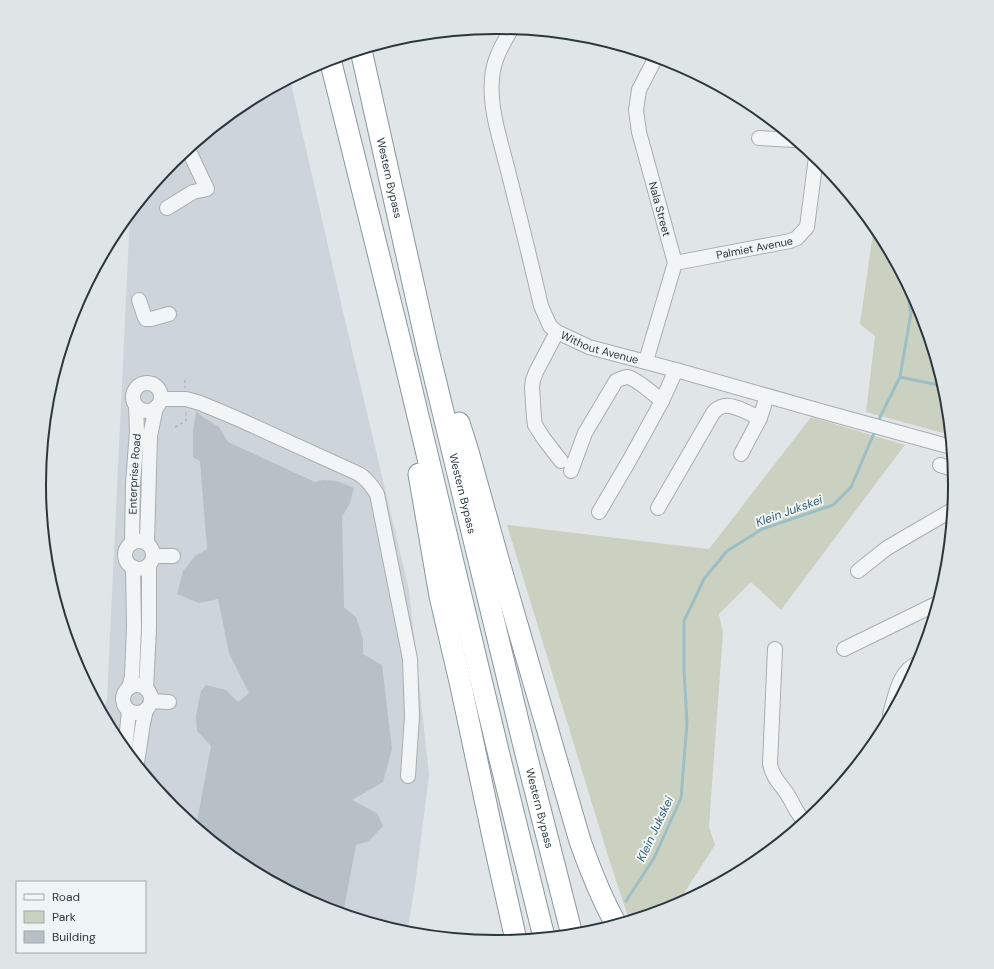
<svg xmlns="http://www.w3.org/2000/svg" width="994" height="969" viewBox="0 0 994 969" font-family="'DM Sans',sans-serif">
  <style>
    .built { fill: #ced5da }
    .green { fill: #cbd1c1 }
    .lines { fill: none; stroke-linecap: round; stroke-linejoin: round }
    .stream { stroke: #9dbec5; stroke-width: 3 }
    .building { fill: #b7c0c4 }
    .minor-casing { stroke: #a6aeb2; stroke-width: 16 }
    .highway-casing { stroke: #88979d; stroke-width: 23 }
    .path { stroke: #b6bcbf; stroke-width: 2; stroke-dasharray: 3 3; stroke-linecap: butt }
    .minor { stroke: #f2f5f6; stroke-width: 14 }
    .highway { stroke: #fff; stroke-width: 21 }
    .labels { text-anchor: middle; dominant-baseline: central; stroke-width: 4; stroke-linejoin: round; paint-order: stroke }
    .street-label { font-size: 11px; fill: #2a383e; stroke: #eff4f5 }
    .water-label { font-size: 12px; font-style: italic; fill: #37626f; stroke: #eff4f5 }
    .rim { fill: none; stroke: #2a383e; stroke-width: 2 }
  </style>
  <rect width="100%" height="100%" fill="#e0e6e8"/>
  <path class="built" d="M 290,79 L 345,320 L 409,590 L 429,775 L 416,878 L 408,928 L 406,933 L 322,907 L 243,865 L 173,808 L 116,738 L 103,712 L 107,699 L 130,214 L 174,161 L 243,104 Z"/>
  <path class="green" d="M 874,226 L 878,231 L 920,310 L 946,395 L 950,435 L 866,412 L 875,336 L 860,324 Z
    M 811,417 L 905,445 L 781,610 L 751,582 L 719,614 L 723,633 L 709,827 L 715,845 L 677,904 L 672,907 L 629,920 L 608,856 L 507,525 L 709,549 Z"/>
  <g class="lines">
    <path class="stream" d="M 900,377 L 943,386
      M 877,424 L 883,411 L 900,377 L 911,313 L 908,297 L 907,286
      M 626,901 L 654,858 L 681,798 L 687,723 L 684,670 L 684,621 L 704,579 L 727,551 L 762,529 L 833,505 L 851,487 L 875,431"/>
  </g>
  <path class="building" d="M 196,411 L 203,417 L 219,427 L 228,442 L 315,482 L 322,480 L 337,481 L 354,488 L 350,503 L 342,517 L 344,607 L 356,617 L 363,639 L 363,654 L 382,665 L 392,749 L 383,782 L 352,800 L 377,813 L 383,826 L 369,841 L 356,845 L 343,914 L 322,907 L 243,865 L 196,827 L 211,746 L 197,731 L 196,716 L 201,691 L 206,685 L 226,690 L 238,702 L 249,693 L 229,653 L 218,599 L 199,603 L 177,594 L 183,571 L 195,556 L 207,549 L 200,461 L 193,457 L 193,433 Z"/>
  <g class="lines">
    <defs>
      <g id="minor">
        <path id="s1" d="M 512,28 C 502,45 493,60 492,79 C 489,110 502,145 509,175 C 520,218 531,262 541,306 L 550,326 L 557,332 L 589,347 L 676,370 L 824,412 L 951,447"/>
        <path d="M 759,138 L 795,140"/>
        <path d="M 167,208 L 193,192 L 207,189 L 188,149"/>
        <path id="s2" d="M 675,263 L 790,241 L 797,238 L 807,227 L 816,157"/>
        <path d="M 139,300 L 144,315 L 146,319 L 151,319 L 169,314"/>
        <path d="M 557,332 L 536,372 L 533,380 L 532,387 L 534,418 L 535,425 L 544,439 L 561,461"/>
        <path d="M 646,361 L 675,263 L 639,132 L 636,110 L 639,90 L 656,57"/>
        <circle cx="147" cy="397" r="14"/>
        <path d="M 161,399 L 186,399 L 200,403 L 236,418 L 359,474 C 367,479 372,486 377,494 L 410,659 L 412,716 L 408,776"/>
        <path d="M 741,454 L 760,418"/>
        <path d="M 940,465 L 953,469"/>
        <path d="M 571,471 L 585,433 L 616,381 C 620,379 624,377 628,377 C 636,379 655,395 662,401"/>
        <path d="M 658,508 L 713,413 C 716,409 719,407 724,406 C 734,404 750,414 760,418 L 767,396"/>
        <path d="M 599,512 L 629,461 L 662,401 L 676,370"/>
        <circle cx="139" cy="555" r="14"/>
        <path id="s3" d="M 132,543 L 133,483 L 137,431 L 136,406"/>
        <path d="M 147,543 L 150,436 L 156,407"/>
        <path d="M 153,556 L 173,556"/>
        <path d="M 858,571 L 887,548 L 952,510"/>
        <path d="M 775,649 L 770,764 C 773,779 782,785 789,797 C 794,805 797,815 805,821"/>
        <path d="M 844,649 L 936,604"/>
        <circle cx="137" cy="699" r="14"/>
        <path d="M 129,688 L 132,676 L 134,627 L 133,567"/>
        <path d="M 146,689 L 149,628 L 149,565"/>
        <path d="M 151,701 L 169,702"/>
        <path d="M 890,714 C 896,695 898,672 918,663"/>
        <path d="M 125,749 L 128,721 L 129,711"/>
        <path d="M 137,763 L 143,723 L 146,710"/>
      </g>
      <g id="highway">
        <path id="s4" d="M 361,50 L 428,350 L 525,750 L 572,935"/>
        <path d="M 330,59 L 401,345 L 500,759 L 544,937"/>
        <path d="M 459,423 L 469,455 L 498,559 L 580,841 C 590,869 601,898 616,924"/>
        <path d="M 419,474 L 440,596 L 461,686 L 495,846 L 516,940"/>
      </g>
    </defs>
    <use href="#minor" class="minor-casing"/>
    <use href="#highway" class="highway-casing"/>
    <path class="path" d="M 185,380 L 185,388
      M 175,427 L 186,421 L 186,411"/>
    <use href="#minor" class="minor"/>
    <use href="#highway" class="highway"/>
  </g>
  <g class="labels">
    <g class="street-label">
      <text stroke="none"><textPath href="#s4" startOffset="131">Western Bypass</textPath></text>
      <text transform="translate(660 209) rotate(75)">Nala Street</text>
      <text stroke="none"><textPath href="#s2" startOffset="81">Palmiet Avenue</textPath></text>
      <text stroke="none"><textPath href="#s1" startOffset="365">Without Avenue</textPath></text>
      <text stroke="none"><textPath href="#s3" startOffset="69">Enterprise Road</textPath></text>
      <text stroke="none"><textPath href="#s4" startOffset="455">Western Bypass</textPath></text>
      <text stroke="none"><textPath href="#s4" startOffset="779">Western Bypass</textPath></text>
    </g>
    <g class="water-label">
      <text transform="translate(789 511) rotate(-20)">Klein Jukskei</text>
      <text transform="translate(655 829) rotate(-65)">Klein Jukskei</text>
    </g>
  </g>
  <path d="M0 0H994V969H0ZM496 34H498A450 450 0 0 1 948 484V485A450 450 0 0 1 498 935H496A450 450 0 0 1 46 485V484A450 450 0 0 1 496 34Z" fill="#dfe5e6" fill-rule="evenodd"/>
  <path class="rim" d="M496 34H498A450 450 0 0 1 948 484V485A450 450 0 0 1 498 935H496A450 450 0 0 1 46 485V484A450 450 0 0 1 496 34Z"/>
  <rect x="16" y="881" width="130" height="72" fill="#eff4f5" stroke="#a0a9ac"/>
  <rect x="24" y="894" width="20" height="6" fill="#f2f5f6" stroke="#a0a9ac"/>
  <text x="52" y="901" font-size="12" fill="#2a383e">Road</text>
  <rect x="24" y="911" width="20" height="12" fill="#cbd1c1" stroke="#a0a9ac"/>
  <text x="52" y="921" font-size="12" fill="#2a383e">Park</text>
  <rect x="24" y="931" width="20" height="12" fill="#b7c0c4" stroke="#a0a9ac"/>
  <text x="52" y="941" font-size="12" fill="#2a383e">Building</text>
</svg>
